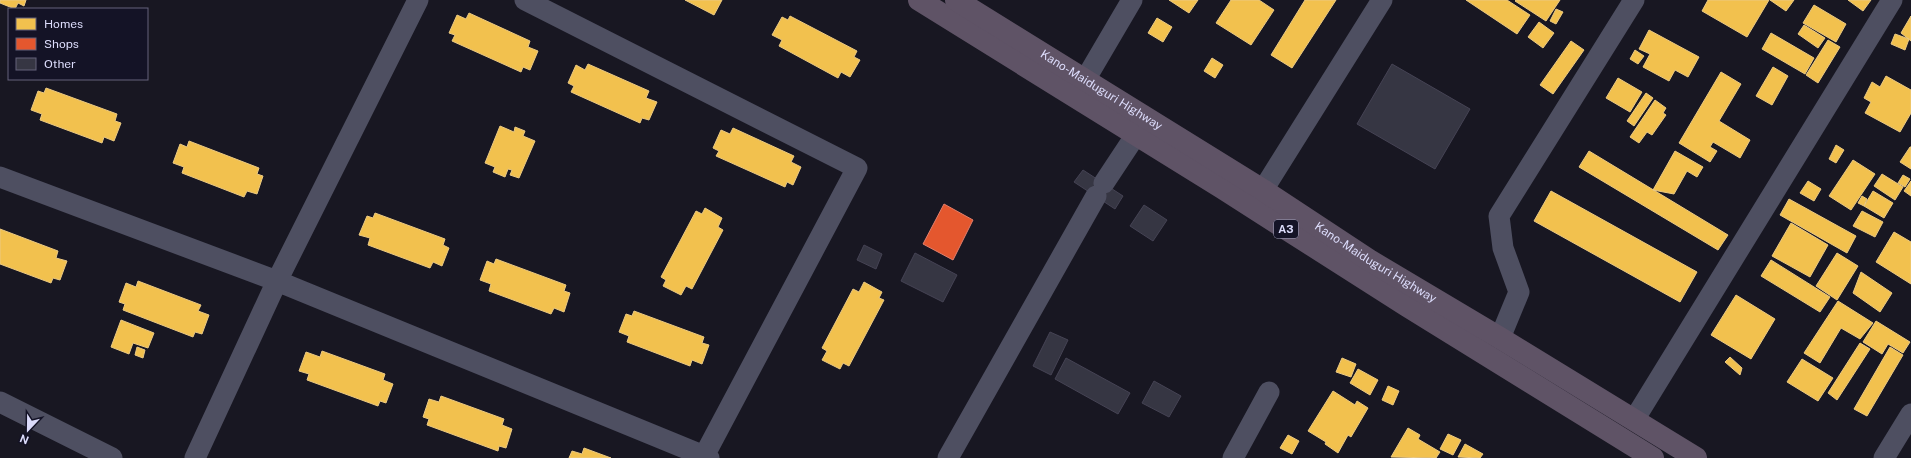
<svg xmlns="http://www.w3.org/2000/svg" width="1911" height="458" viewBox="0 0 1911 458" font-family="'Public Sans',sans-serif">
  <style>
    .homes { fill: #f2c14e; stroke: #ebc982 }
    .shops { fill: #e4572e; stroke: #e27f6c }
    .building { fill: #363643; stroke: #454354 }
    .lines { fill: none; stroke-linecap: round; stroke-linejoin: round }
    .street { stroke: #4e4f61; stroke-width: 21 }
    .highway { stroke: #5f5366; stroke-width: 22 }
    .labels { text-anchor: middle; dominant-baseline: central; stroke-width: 4; stroke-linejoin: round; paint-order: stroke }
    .shield { fill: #141326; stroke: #a0a0bb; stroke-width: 1 }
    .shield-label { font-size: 11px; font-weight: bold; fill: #dcdcfb }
    .street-label { font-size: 12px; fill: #dcdcfb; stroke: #141326 }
  </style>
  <rect width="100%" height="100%" fill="#181722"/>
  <path class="homes" d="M 0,0 L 26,0 L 24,6 L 18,3 L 15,9 L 0,3 Z
    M 685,0 L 722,0 L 714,15 Z
    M 1169,0 L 1198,0 L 1189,13 Z
    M 1231,0 L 1259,0 L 1274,10 L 1251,45 L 1216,23 Z
    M 1305,0 L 1336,0 L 1292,68 L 1271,55 Z
    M 1466,0 L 1507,0 L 1530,15 L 1517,34 Z
    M 1516,0 L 1560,0 L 1546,21 L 1515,1 Z
    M 1708,0 L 1769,0 L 1747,37 L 1702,11 Z
    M 1770,0 L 1794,0 L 1786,11 Z
    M 1848,0 L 1871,0 L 1863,11 Z
    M 1814,5 L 1846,24 L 1836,42 L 1803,23 Z
    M 1556,9 L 1563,12 L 1556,24 L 1550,21 Z
    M 469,13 L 530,41 L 528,47 L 538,51 L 530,70 L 523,67 L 521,72 L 452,41 L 455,35 L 449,33 L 457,15 L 466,19 Z
    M 790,16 L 857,51 L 854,57 L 860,60 L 850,77 L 841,72 L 838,78 L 779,46 L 782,40 L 772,35 L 782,17 L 788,20 Z
    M 1911,16 L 1911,41 L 1901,33 Z
    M 1157,18 L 1172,27 L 1163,42 L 1148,33 Z
    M 1539,22 L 1554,33 L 1543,48 L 1528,37 Z
    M 1804,25 L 1825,38 L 1818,48 L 1798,34 Z
    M 1649,30 L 1699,57 L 1688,77 L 1675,70 L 1669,81 L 1643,67 L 1650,54 L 1639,49 Z
    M 1771,33 L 1814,58 L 1805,74 L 1762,49 Z
    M 1895,34 L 1909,39 L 1905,50 L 1891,44 Z
    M 1828,40 L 1840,47 L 1818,83 L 1806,75 Z
    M 1571,41 L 1584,50 L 1553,94 L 1540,85 Z
    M 1635,50 L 1644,56 L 1638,64 L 1630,59 Z
    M 1212,58 L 1223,65 L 1215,78 L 1204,71 Z
    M 588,64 L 649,91 L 646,98 L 657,102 L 649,120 L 642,118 L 640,123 L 571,92 L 574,86 L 568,83 L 576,65 L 585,70 Z
    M 1773,67 L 1788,76 L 1772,105 L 1756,96 Z
    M 1721,72 L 1741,84 L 1719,121 L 1750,140 L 1740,158 L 1713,142 L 1710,147 L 1717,151 L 1710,162 L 1679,143 Z
    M 1886,76 L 1911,90 L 1911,113 L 1900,132 L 1865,113 L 1871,102 L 1864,98 L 1872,82 L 1880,87 Z
    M 1618,78 L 1642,92 L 1630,112 L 1606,98 Z
    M 46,88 L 117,114 L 115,121 L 121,123 L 114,141 L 104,137 L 102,143 L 40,120 L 42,114 L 31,110 L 38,91 L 44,93 Z
    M 1646,93 L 1653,98 L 1634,126 L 1627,121 Z
    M 1655,100 L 1666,108 L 1663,113 L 1666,115 L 1652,135 L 1647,132 L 1639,143 L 1630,137 Z
    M 500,126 L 514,132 L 515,127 L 525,131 L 523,136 L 535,141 L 519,178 L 510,175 L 512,170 L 508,169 L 505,177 L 493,172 L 495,167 L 485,163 Z
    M 733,128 L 794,156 L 791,162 L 801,167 L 793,185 L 787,182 L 785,187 L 716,156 L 719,151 L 713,148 L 721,130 L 730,134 Z
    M 189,141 L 259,168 L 257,174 L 263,176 L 257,194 L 247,191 L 244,197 L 182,173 L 184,167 L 173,163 L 180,144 L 187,147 Z
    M 1836,145 L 1844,150 L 1836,163 L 1829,159 Z
    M 1910,147 L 1911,147 L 1911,169 L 1900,162 Z
    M 1589,151 L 1728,235 L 1718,250 L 1579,167 Z
    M 1675,151 L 1703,167 L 1697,177 L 1687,171 L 1674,194 L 1653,190 Z
    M 1853,160 L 1875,174 L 1851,210 L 1829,196 Z
    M 1882,174 L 1903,187 L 1895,200 L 1874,186 Z
    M 1903,175 L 1910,179 L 1905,187 L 1898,183 Z
    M 1808,181 L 1821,189 L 1814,201 L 1800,193 Z
    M 1911,181 L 1911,196 L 1904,191 Z
    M 1551,191 L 1697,272 L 1680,302 L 1534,221 Z
    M 1873,191 L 1893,203 L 1884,218 L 1864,206 Z
    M 1862,196 L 1867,199 L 1864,206 L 1858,203 Z
    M 1789,199 L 1856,236 L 1847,253 L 1780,215 Z
    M 705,208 L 722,218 L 718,227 L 723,230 L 692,289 L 686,286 L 681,295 L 663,286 L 666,280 L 661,277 L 696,211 L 702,214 Z
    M 1862,211 L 1883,222 L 1875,237 L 1853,226 Z
    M 375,213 L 445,239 L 443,245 L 449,248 L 442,266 L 433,262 L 430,268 L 368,245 L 370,238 L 359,235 L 367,216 L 373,218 Z
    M 1791,223 L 1828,245 L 1810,277 L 1772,256 Z
    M 0,229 L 58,251 L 56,258 L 67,261 L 60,280 L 53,278 L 51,283 L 0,264 Z
    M 1894,232 L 1911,242 L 1911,284 L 1876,262 Z
    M 1837,253 L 1858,266 L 1837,300 L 1816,286 Z
    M 496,259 L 566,285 L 564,291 L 570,293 L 564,312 L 554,308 L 551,314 L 489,291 L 491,284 L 480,280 L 487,261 L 494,264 Z
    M 1771,260 L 1830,297 L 1820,312 L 1761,276 Z
    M 1861,272 L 1892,293 L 1880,312 L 1853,293 Z
    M 138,281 L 201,305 L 198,311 L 209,315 L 202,334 L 195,332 L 193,337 L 123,310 L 125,304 L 119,302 L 126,283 L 136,287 Z
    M 864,282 L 882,292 L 879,298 L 884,300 L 849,366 L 843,363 L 840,369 L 822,360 L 827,351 L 822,348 L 853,289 L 859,292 Z
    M 1736,295 L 1775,319 L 1751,359 L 1711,335 Z
    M 1838,301 L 1873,323 L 1860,339 L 1841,328 L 1820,363 L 1804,353 Z
    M 634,311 L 704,337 L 702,343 L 709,345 L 702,364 L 692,360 L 690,366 L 627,342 L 629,336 L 619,332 L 626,314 L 632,316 Z
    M 121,320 L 154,333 L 148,348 L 133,343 L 129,354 L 111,347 Z
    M 1876,321 L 1910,342 L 1903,353 L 1888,344 L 1882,354 L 1863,342 Z
    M 1860,343 L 1870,349 L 1837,400 L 1828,393 Z
    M 137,347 L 145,350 L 143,358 L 135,355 Z
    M 1890,347 L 1903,355 L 1867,416 L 1854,409 Z
    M 322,351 L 385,374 L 383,380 L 393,384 L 386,403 L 380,401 L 378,406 L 307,380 L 309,374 L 299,371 L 306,352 L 320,357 Z
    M 1730,357 L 1742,368 L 1740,375 L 1725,362 Z
    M 1342,358 L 1356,364 L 1351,377 L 1336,372 Z
    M 1802,359 L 1833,378 L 1818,401 L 1787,382 Z
    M 1358,369 L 1378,380 L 1370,395 L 1350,383 Z
    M 1388,386 L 1399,391 L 1393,405 L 1382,400 Z
    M 1333,391 L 1355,405 L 1357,401 L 1368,408 L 1351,437 L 1348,435 L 1338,453 L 1325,444 L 1326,442 L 1308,431 Z
    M 441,396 L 504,419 L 502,425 L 512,429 L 506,448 L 499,446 L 498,451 L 427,425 L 429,419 L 423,417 L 429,399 L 439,402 Z
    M 1408,428 L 1420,435 L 1418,439 L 1440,452 L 1436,458 L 1391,457 Z
    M 1448,434 L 1461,440 L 1453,455 L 1440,449 Z
    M 1288,435 L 1299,441 L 1292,454 L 1280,448 Z
    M 1465,444 L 1483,454 L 1480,458 L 1458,457 Z
    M 584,448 L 611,458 L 569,458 L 572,451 L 582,454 Z"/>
  <path class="shops" d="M 944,204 L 973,220 L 953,260 L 923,244 Z"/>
  <path class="building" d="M 1392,64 L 1470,109 L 1435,169 L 1357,124 Z
    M 1083,170 L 1123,196 L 1115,209 L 1074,182 Z
    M 1144,205 L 1167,220 L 1153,241 L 1130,226 Z
    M 864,245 L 882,254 L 876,269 L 857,260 Z
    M 915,253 L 957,275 L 943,302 L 901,281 Z
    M 1050,332 L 1068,340 L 1051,375 L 1033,366 Z
    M 1066,358 L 1130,393 L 1118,414 L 1055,379 Z
    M 1154,381 L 1181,396 L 1169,417 L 1142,403 Z"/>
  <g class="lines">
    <path class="street" d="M 525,0 L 857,168 L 703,458
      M 1085,80 L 1132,0
      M 0,177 L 277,281 L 709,458
      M 1104,183 L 1145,121
      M 1263,190 L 1382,0
      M 1500,338 L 1519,292 L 1503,248 L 1499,216 L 1634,0
      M 0,402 L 112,458
      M 1634,420 L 1892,0
      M 195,458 L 277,281 L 418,0
      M 948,458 L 1096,196
      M 1233,458 L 1269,392
      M 1884,458 L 1911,414"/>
    <g class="highway">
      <path d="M 919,0 L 1222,188 L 1407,306 L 1653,458"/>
      <path id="s1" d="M 956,0 L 1263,190 L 1369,260 L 1500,338 L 1696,458"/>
    </g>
  </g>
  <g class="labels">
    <rect class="shield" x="1274" y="220" width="24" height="18" rx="3"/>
    <g class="shield-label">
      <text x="1286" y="229">A3</text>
    </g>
    <g class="street-label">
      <text stroke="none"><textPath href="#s1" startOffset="171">Kano-Maiduguri Highway</textPath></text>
      <text stroke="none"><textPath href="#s1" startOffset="495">Kano-Maiduguri Highway</textPath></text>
    </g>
  </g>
  <rect x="8" y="8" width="140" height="72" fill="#141326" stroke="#64637b"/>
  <rect x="16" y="18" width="20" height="12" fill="#f2c14e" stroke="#64637b"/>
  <text x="44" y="28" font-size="12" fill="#dcdcfb">Homes</text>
  <rect x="16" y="38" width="20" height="12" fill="#e4572e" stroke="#64637b"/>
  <text x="44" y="48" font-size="12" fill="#dcdcfb">Shops</text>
  <rect x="16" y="58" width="20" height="12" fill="#363643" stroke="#64637b"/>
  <text x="44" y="68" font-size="12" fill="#dcdcfb">Other</text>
  <g transform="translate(28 430) rotate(202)" stroke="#141326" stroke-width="3" paint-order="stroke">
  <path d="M0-3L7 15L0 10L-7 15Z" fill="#dcdcfb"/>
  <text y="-6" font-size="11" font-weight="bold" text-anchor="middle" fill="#dcdcfb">N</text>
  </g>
</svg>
